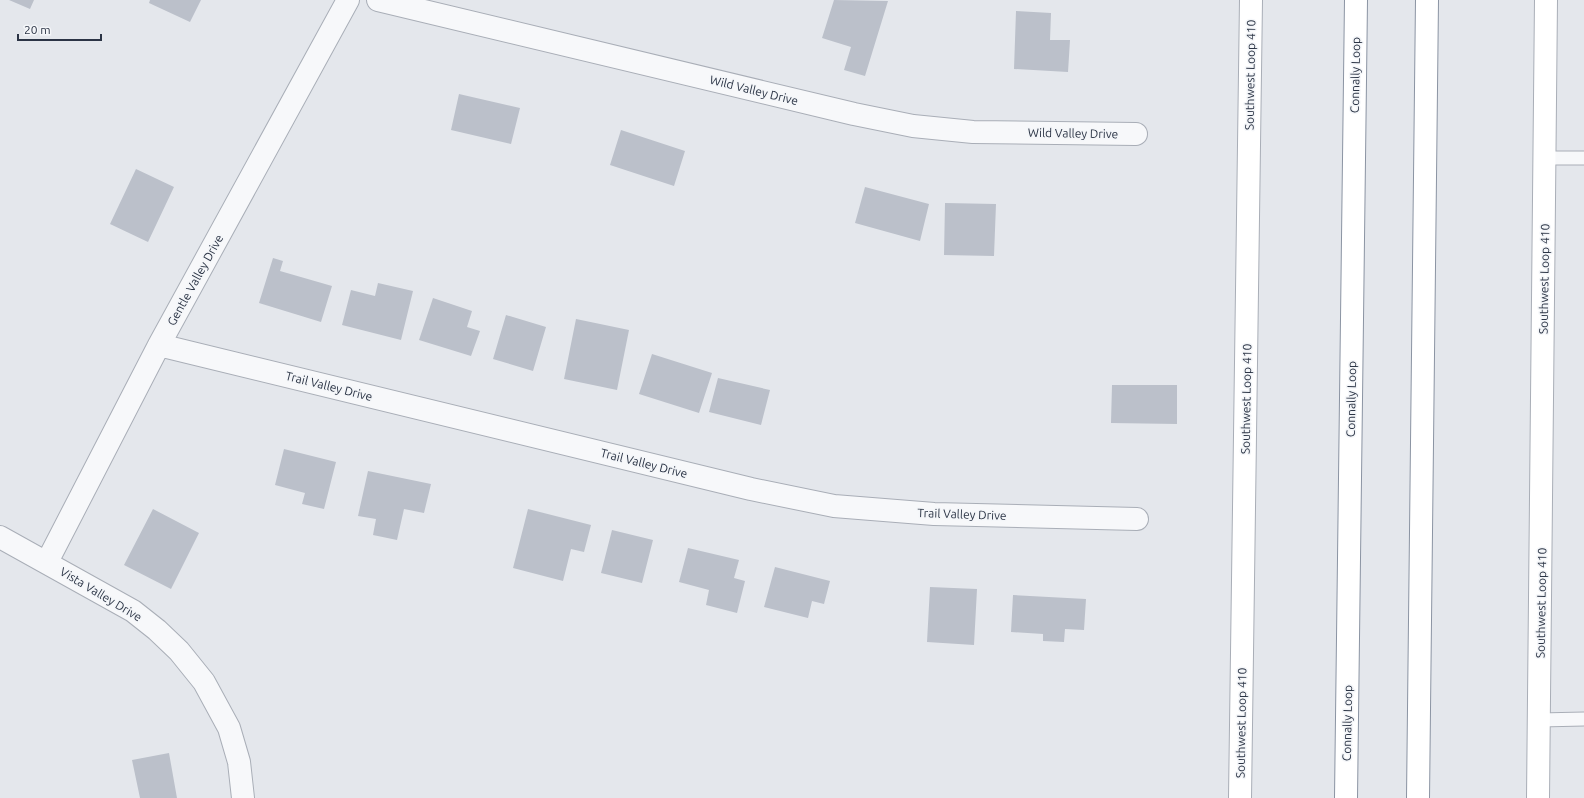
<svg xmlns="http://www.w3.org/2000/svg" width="1584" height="798" viewBox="0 0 1584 798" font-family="Ubuntu,sans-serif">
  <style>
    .building { fill: #bbc0ca }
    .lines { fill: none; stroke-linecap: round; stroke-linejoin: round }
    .lane-casing { stroke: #a9aeb7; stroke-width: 15 }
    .street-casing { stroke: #a9aeb7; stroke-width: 24 }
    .secondary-casing { stroke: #a9aeb7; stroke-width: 24 }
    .highway-casing { stroke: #8b94a3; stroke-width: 24 }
    .lane { stroke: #f7f8fa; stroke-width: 13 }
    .street { stroke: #f7f8fa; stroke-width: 22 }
    .secondary { stroke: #fff; stroke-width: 22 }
    .highway { stroke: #fff; stroke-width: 22 }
    .labels { text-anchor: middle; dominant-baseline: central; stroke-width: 3; stroke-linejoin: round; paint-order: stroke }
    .street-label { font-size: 12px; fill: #2b3445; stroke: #f4f6f9 }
  </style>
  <rect width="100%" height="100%" fill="#e4e7ec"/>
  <path class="building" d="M 9,0 L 34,0 L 30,9 Z
    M 150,0 L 201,0 L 190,22 L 149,3 Z
    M 834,0 L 888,1 L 865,76 L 844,70 L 851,47 L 822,38 Z
    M 1016,11 L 1051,13 L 1050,40 L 1070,40 L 1068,72 L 1014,69 Z
    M 459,94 L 520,108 L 511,144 L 451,130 Z
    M 621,130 L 685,151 L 674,186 L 610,165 Z
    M 136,169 L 174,187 L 148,242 L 110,224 Z
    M 865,187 L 929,204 L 920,241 L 855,223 Z
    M 945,203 L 996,204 L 994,256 L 944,255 Z
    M 273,258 L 283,261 L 280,271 L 332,286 L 321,322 L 259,303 Z
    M 378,283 L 413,291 L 401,340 L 342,325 L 351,290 L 375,296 Z
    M 433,298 L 472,311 L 467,327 L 480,331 L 471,356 L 419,340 Z
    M 506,315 L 546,327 L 533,371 L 493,359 Z
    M 576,319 L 629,330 L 617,390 L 564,379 Z
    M 652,354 L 712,373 L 699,413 L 639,394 Z
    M 718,378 L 770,390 L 761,425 L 709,412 Z
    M 1112,385 L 1177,385 L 1177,424 L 1111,423 Z
    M 284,449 L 336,462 L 324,509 L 302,504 L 305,493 L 275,485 Z
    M 368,471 L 431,484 L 424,513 L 404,509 L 397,540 L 373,535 L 376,519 L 358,516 Z
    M 153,509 L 199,533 L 171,589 L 124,565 Z
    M 528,509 L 591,525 L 584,552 L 571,549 L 563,581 L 513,568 Z
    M 612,530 L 653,540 L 642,583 L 601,573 Z
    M 688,548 L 739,560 L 734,578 L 745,581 L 737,613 L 706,605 L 709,590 L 679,582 Z
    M 775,567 L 830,581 L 824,604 L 812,601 L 808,618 L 764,607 Z
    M 930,587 L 977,589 L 974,645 L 927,642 Z
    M 1013,595 L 1086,599 L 1084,630 L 1065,629 L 1064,642 L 1043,641 L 1043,634 L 1011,632 Z
    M 169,753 L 177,798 L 140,798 L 132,760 Z"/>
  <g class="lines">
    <defs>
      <path id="lane" d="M 1545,158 L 1584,158
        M 1540,720 L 1584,719"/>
      <path id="street" d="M 378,0 L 854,114 L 913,126 L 973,132 L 1136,134
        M 159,345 L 751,489 L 834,506 L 934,514 L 1137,519
        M 0,537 L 133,611 L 157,630 L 179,651 L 204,682 L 229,728 L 239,762 L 243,798
        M 47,562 L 159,345 L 348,0"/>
      <path id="secondary" d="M 1240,798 L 1251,0
        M 1538,798 L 1546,0"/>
      <path id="highway" d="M 1346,798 L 1356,0
        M 1418,798 L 1427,0"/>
    </defs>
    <use href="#lane" class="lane-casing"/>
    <use href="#street" class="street-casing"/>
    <use href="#secondary" class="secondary-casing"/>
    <use href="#highway" class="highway-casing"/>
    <use href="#lane" class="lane"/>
    <use href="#street" class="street"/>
    <use href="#secondary" class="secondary"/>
    <use href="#highway" class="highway"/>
  </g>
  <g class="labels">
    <g class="street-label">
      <text transform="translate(1250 75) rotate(-89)">Southwest Loop 410</text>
      <text transform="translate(1355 75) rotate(-89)">Connally Loop</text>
      <text transform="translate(754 90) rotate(14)">Wild Valley Drive</text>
      <text transform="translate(1073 133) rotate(1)">Wild Valley Drive</text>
      <text transform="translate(1544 279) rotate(-89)">Southwest Loop 410</text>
      <text transform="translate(195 280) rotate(-61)">Gentle Valley Drive</text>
      <text transform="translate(329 386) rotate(14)">Trail Valley Drive</text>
      <text transform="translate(1246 399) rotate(-89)">Southwest Loop 410</text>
      <text transform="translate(1351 399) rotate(-89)">Connally Loop</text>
      <text transform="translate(644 463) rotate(14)">Trail Valley Drive</text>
      <text transform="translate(962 514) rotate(2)">Trail Valley Drive</text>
      <text transform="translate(101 594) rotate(31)">Vista Valley Drive</text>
      <text transform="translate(1541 603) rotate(-89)">Southwest Loop 410</text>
      <text transform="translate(1241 723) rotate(-89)">Southwest Loop 410</text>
      <text transform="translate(1347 723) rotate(-89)">Connally Loop</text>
    </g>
  </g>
  <path d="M18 34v6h83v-6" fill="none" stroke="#2b3445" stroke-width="2"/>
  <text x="24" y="34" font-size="12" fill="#2b3445" stroke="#f4f6f9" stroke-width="3" paint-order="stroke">20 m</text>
</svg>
